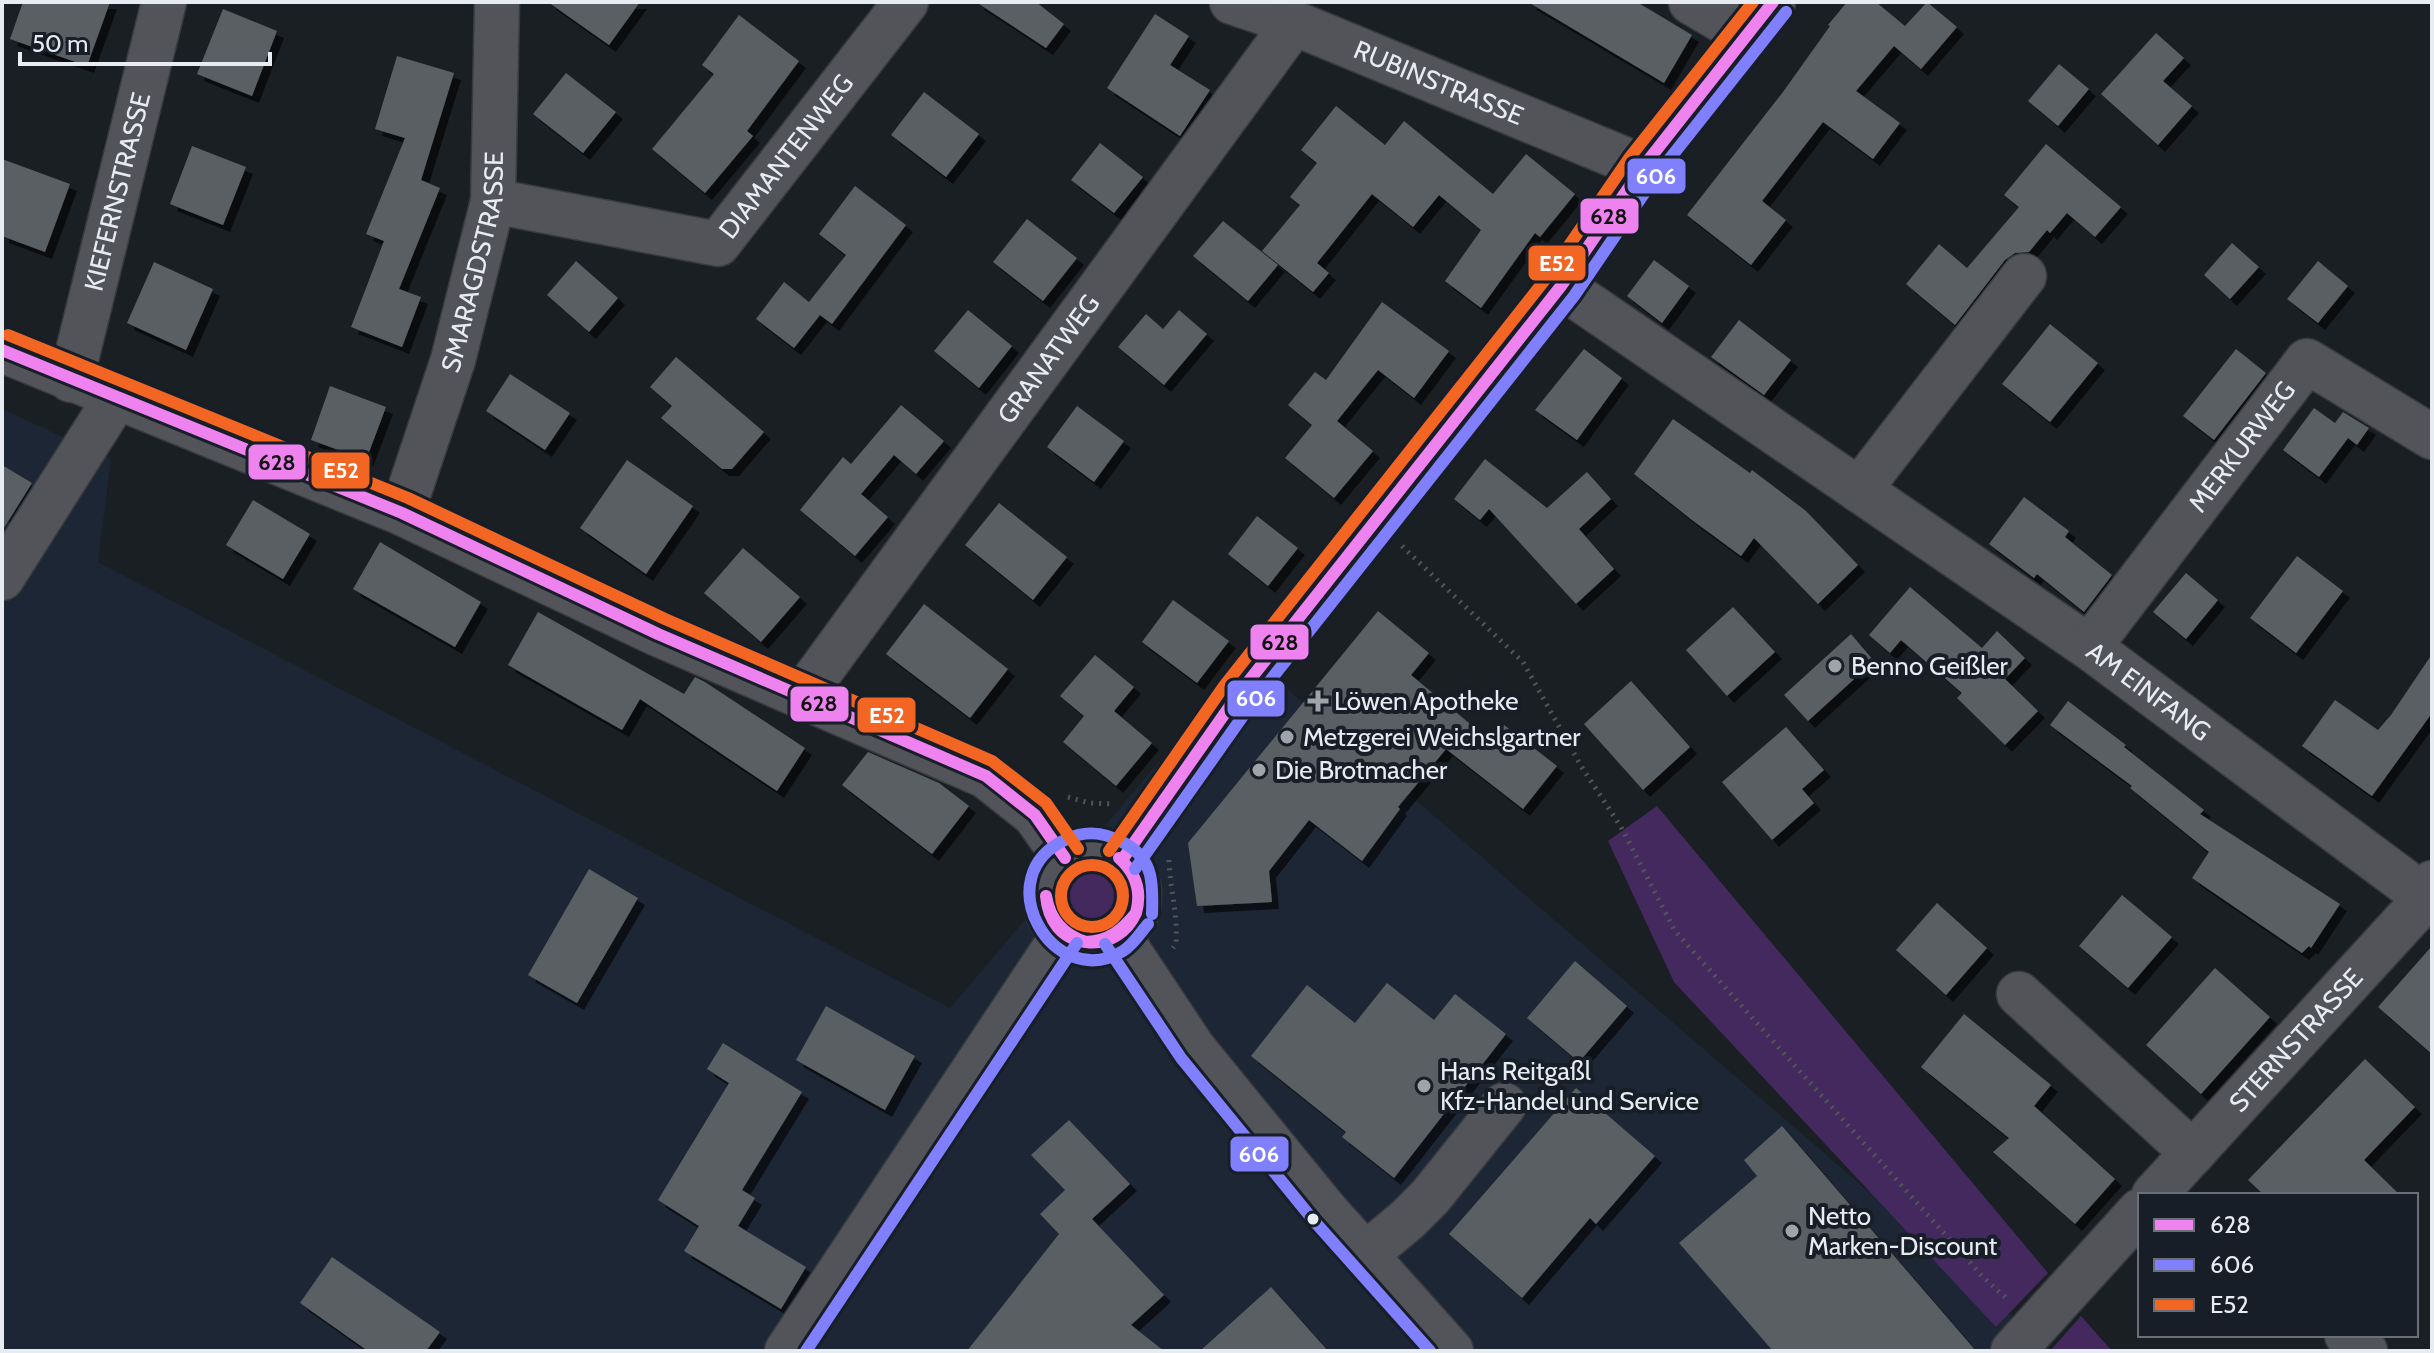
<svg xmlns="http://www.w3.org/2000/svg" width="2434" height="1353" viewBox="0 0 2434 1353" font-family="Cabin,sans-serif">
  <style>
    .built { fill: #1d2634 }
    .green { fill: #43295e }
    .building { fill: #5a5f63; filter: url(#shadow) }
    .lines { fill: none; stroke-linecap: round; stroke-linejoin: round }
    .minor-casing { stroke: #373a3e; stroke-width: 47 }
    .path { stroke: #515558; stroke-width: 5; stroke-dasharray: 2 6; stroke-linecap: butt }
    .minor { stroke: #525459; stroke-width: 44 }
    .bus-1-casing { stroke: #171e27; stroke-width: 18 }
    .bus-2-casing { stroke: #171e27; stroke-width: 18 }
    .bus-3-casing { stroke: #171e27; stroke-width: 18 }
    .bus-1 { stroke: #ee82ee; stroke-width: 12 }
    .bus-2 { stroke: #8080ff; stroke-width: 12 }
    .bus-3 { stroke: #f26522; stroke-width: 12 }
    .poi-dot { fill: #9fa4aa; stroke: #171e27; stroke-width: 3 }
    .bus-dot { fill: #e7ebf2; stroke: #171e27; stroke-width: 3 }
    .labels { text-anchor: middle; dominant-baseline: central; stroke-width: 8; stroke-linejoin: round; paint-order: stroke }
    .street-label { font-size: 26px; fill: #e7ebf2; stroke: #171e27 }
    .poi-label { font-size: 26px; fill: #e7ebf2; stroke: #171e27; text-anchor: start }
    .line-badge { stroke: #171e27; stroke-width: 3 }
    .badge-label { font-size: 22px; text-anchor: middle; font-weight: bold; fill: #fff }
    .pale-badge-label { font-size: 22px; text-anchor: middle; font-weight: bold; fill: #111 }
  </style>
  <defs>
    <filter id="shadow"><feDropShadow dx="7" dy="7" stdDeviation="0" flood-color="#0009"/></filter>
  </defs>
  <rect width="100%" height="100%" fill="#1a1f24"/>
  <path class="built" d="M 2,409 L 111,459 L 98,562 L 950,1008 L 1249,656 L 2053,1351 L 2,1351 Z"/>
  <path class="green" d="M 1657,806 L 2048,1273 L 1996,1327 L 1674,982 L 1608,841 Z
    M1061 898a32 32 0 1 1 64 0a32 32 0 1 1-64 0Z
    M 2081,1316 L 2112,1351 L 2050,1351 Z"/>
  <path class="building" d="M 23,2 L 110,2 L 87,66 L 10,39 Z
    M 548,2 L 640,2 L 609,45 Z
    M 976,2 L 1036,2 L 1064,24 L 1046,48 Z
    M 1528,2 L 1637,2 L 1692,35 L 1664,83 Z
    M 1847,2 L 1876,2 L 1905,26 L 1927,2 L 1957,27 L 1921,69 L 1894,46 L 1856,91 L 1900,123 L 1873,159 L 1823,122 L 1762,201 L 1786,220 L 1751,265 L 1687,215 L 1783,92 L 1830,26 L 1828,25 Z
    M 223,9 L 277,31 L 252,96 L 197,74 Z
    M 1155,14 L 1189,36 L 1170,65 L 1210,90 L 1180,136 L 1107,88 Z
    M 739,15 L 799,61 L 747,131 L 753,136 L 705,193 L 652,149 L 714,74 L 702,65 Z
    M 2156,33 L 2184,58 L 2163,81 L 2192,106 L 2158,145 L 2101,94 Z
    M 397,56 L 454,73 L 421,180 L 440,188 L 399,289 L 421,297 L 402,347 L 351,327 L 384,241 L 366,234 L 405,138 L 375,129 Z
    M 2059,64 L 2089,89 L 2058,126 L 2028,101 Z
    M 566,73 L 616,112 L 583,153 L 533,114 Z
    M 924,92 L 979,134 L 946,177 L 891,135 Z
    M 1336,106 L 1385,145 L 1404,121 L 1493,194 L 1526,154 L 1575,194 L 1540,237 L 1535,233 L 1481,308 L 1445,281 L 1481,230 L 1439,195 L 1413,227 L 1372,194 L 1317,263 L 1329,273 L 1313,292 L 1262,251 L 1300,205 L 1290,197 L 1317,163 L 1301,150 Z
    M 1100,143 L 1143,177 L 1114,213 L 1071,180 Z
    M 2046,144 L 2121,207 L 2095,237 L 2067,213 L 2050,233 L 2047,230 L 2029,252 L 2015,253 L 2005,260 L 1955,325 L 1906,284 L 1939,244 L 1967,268 L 2019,207 L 2004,195 Z
    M 192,146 L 246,167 L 223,225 L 170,204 Z
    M 2,159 L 70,184 L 45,252 L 2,236 Z
    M 855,186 L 906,225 L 832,324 L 820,315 L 794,348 L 756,319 L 784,282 L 809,302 L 846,255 L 819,234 Z
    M 1027,219 L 1077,258 L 1043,301 L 993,262 Z
    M 1223,221 L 1278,265 L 1248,301 L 1193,256 Z
    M 2232,243 L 2259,267 L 2230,299 L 2204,275 Z
    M 1654,260 L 1689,286 L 1662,323 L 1627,296 Z
    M 576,261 L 618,298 L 589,332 L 547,295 Z
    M 2318,261 L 2348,286 L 2318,323 L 2287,299 Z
    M 154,262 L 213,289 L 186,350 L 127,323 Z
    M 1382,302 L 1449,351 L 1414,398 L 1378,370 L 1337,421 L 1373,451 L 1334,498 L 1285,458 L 1312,425 L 1288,405 L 1315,372 L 1326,380 Z
    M 968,310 L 1012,346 L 979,388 L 934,351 Z
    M 1179,310 L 1207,334 L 1164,385 L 1118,347 L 1146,314 L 1163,329 Z
    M 1739,320 L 1791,360 L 1764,395 L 1711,357 Z
    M 2050,324 L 2098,363 L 2050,422 L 2002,384 Z
    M 1584,349 L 1622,378 L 1577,440 L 1535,410 Z
    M 2236,349 L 2266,373 L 2214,440 L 2183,416 Z
    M 676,357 L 764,432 L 732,469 L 722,469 L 661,418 L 672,406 L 650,387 Z
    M 510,374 L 570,413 L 545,450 L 486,411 Z
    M 330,386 L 386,407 L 366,460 L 311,440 Z
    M 901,405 L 944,441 L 916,474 L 894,455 L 861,494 L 888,517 L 855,556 L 800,510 L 843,457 L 851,464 Z
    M 1077,406 L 1124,441 L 1094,482 L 1047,447 Z
    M 2314,408 L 2335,423 L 2343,412 L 2369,428 L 2357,445 L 2348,438 L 2319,477 L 2283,450 Z
    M 1673,419 L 1750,473 L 1752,470 L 1806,511 L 1858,565 L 1818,604 L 1754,538 L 1741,556 L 1692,520 L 1634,474 Z
    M 1485,459 L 1547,508 L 1587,472 L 1611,499 L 1579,529 L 1614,569 L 1576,604 L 1489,509 L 1480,520 L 1454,499 Z
    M 627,460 L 693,506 L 646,574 L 580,528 Z
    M 2,465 L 32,483 L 2,531 Z
    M 2024,497 L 2069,531 L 2065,537 L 2112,575 L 2084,612 L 2037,574 L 2034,578 L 1989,544 Z
    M 253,500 L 310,534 L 283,579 L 226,545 Z
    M 999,503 L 1067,557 L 1033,600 L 965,545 Z
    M 1257,516 L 1298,548 L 1268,586 L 1228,554 Z
    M 380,542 L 481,602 L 455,647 L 353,589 Z
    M 743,548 L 800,597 L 761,642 L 704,593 Z
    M 2297,556 L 2343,591 L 2296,653 L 2250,618 Z
    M 2186,573 L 2218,600 L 2186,639 L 2153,612 Z
    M 1910,587 L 1982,648 L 1997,631 L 2025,658 L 2005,679 L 2038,711 L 2005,745 L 1957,698 L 1962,693 L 1901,640 L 1890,653 L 1869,635 Z
    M 1173,600 L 1229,641 L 1197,683 L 1142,642 Z
    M 924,604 L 1008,669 L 970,718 L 886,654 Z
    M 1733,607 L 1775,652 L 1727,696 L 1686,650 Z
    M 1378,611 L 1429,653 L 1411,675 L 1492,742 L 1504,725 L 1557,766 L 1523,809 L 1446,749 L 1398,807 L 1400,809 L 1362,861 L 1309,820 L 1269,871 L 1272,902 L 1197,906 L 1188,843 Z
    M 538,612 L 684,694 L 695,677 L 705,682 L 805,748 L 777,791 L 640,699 L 622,730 L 508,665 Z
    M 1851,634 L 1874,661 L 1808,721 L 1784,695 Z
    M 2432,654 L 2432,713 L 2372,796 L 2302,746 L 2335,700 L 2378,730 L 2391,715 Z
    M 1095,655 L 1134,687 L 1114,711 L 1152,743 L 1116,786 L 1063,742 L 1084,716 L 1060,696 Z
    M 1631,681 L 1690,747 L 1643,790 L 1584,724 Z
    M 2068,701 L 2126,745 L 2124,747 L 2204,810 L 2200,814 L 2340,904 L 2311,948 L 2309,946 L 2302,953 L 2192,878 L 2209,852 L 2130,788 L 2132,786 L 2050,725 Z
    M 1786,727 L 1824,770 L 1802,789 L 1814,803 L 1772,840 L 1722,782 Z
    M 868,752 L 939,783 L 969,806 L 932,854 L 842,785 Z
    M 589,869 L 638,898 L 577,1003 L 528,975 Z
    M 2122,895 L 2172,937 L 2128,988 L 2079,946 Z
    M 1937,903 L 1987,948 L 1946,995 L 1896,950 Z
    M 2432,946 L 2432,1054 L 2378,1007 Z
    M 1575,961 L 1627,1006 L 1579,1062 L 1527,1018 Z
    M 2215,968 L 2270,1017 L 2201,1094 L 2146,1045 Z
    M 1387,983 L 1434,1020 L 1455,994 L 1506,1034 L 1394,1178 L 1342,1137 L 1346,1132 L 1251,1056 L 1307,985 L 1355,1023 Z
    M 826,1006 L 915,1056 L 885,1110 L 796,1060 Z
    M 1964,1014 L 2051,1085 L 2034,1106 L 2115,1179 L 2075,1224 L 1993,1152 L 2009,1138 L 1921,1067 Z
    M 723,1043 L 802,1092 L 742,1190 L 755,1198 L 738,1226 L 806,1267 L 781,1309 L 684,1251 L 699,1226 L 658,1200 L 729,1083 L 707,1069 Z
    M 2365,1059 L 2415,1107 L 2364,1160 L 2400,1195 L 2264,1195 L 2248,1180 Z
    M 1576,1088 L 1655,1156 L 1596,1224 L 1590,1218 L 1522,1298 L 1449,1234 Z
    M 1069,1120 L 1130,1184 L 1092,1219 L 1164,1295 L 1131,1325 L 1164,1351 L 967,1351 L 1059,1234 L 1040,1214 L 1065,1190 L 1031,1155 Z
    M 1782,1126 L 1976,1351 L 1773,1351 L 1679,1243 L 1757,1176 L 1744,1160 Z
    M 332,1257 L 440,1332 L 426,1351 L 368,1351 L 300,1303 Z
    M 1271,1287 L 1328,1351 L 1200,1351 Z"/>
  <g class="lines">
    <defs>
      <g id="minor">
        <path id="s1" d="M 1232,2 L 1294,23 L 1643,167"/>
        <path d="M 1691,2 L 1747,35"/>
        <path id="s2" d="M 493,201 L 718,244 L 906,2"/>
        <path id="s3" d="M 1561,286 L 2089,647 L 2432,902"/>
        <path d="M 2,350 L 402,513 L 658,634 L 986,776 L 1035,815 L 1065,858"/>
        <path id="s4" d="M 71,380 L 164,2"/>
        <path d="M 1859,490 L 2024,276"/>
        <path id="s5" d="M 402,513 L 453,360 L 493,201 L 497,2"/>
        <path d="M 2,578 L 116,398"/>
        <path id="s6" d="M 2089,647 L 2307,361 L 2432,437"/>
        <path id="s7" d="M 803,695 L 1294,23"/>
        <circle cx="1092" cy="896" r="47"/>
        <path d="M 1122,860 L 1237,696 L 1561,286 L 1643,167 L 1773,2"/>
        <path d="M 1118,935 L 1193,1048 L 1326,1211 L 1451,1351"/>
        <path d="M 2019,994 L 2193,1153"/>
        <path id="s8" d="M 2154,1195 L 2426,898 L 2432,883"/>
        <path d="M 1365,1255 L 1408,1219 L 1430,1197 L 1504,1105"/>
        <path d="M 2347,1335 L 2365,1351"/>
        <path d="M 787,1351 L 1064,934"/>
        <path d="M 2013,1351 L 2140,1211"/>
      </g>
    </defs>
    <use href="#minor" class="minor-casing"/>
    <path class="path" d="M 1402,546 L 1523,662 L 1581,766 L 1621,827 L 1675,931 L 1982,1276 L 2008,1300
      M 1068,797 L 1089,803 L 1113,804
      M 1169,860 C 1170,890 1178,913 1176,944 L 1173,948"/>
    <use href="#minor" class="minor"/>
    <defs>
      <path id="bus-1" d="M 2,350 L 402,513 L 658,634 L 986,776 L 1035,815 L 1065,858
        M 1119,858 C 1136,873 1142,891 1136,913
        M 1122,860 L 1237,696 L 1561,286 L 1643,167 L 1773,2
        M 1046,896 C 1050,920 1063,935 1086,942
        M 1046,896 C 1048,920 1061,939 1086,942
        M 1086,942 C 1109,941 1122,930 1136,913
        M 1086,942 C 1108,945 1127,933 1136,913"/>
      <path id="bus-2" d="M 1135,869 L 1250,706 L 1574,296 L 1656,176 L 1786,12
        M 1148,924 C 1140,933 1134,944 1123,951 C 1053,994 985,875 1067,839 C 1088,829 1107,833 1126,844 C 1154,860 1153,885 1152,914
        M 1105,944 L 1181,1058 L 1314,1221 L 1430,1351
        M 806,1351 L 1077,943"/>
      <path id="bus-3" d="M 8,335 L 408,498 L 665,619 L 992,761 L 1046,803 L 1078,849
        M 1109,851 L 1224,686 L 1548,276 L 1630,157 L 1753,2
        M1061 896a31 31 0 1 1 62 0a31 31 0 1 1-62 0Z"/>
    </defs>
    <use href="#bus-1" class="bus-1-casing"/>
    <use href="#bus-2" class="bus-2-casing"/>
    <use href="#bus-3" class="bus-3-casing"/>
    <use href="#bus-1" class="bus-1"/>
    <use href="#bus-2" class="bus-2"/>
    <use href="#bus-3" class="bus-3"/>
  </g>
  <g class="poi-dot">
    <circle cx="1835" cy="666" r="8"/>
    <path d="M1314 689h8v8h8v8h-8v8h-8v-8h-8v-8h8z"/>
    <circle cx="1287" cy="737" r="8"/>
    <circle cx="1259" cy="770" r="8"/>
    <circle cx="1424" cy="1086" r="8"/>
    <circle cx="1792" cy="1231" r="8"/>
  </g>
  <circle class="bus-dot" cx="1313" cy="1219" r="7"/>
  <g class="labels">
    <g class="street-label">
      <text stroke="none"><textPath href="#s1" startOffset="222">RUBINSTRASSE</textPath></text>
      <text stroke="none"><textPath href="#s2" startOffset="340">DIAMANTENWEG</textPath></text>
      <text stroke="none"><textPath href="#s4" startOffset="194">KIEFERNSTRASSE</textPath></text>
      <text stroke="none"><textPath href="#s5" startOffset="262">SMARAGDSTRASSE</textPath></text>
      <text stroke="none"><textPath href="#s7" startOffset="416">GRANATWEG</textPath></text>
      <text stroke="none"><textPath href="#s6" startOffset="252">MERKURWEG</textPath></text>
      <text stroke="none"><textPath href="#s3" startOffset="714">AM EINFANG</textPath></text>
      <text stroke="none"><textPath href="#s8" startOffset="210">STERNSTRASSE</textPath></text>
    </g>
    <g class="poi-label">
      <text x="1851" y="666">Benno Geißler</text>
      <text x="1334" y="701">Löwen Apotheke</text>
      <text x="1303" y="737">Metzgerei Weichslgartner</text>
      <text x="1275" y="770">Die Brotmacher</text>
      <text x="1440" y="1071">Hans Reitgaßl<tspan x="1440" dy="30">Kfz-Handel und Service</tspan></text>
      <text x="1808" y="1216">Netto<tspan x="1808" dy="30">Marken-Discount</tspan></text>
    </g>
  </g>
  <g class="line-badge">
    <rect x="1626" y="157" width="61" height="38" rx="8" fill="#8080ff"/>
    <rect x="1579" y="197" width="61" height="38" rx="8" fill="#ee82ee"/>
    <rect x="1527" y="244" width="60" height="38" rx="8" fill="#f26522"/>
    <rect x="247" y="443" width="60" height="38" rx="8" fill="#ee82ee"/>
    <rect x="310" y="451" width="61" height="39" rx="8" fill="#f26522"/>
    <rect x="1249" y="623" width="61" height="38" rx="8" fill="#ee82ee"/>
    <rect x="1226" y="679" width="60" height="39" rx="8" fill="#8080ff"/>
    <rect x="789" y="685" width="61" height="38" rx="8" fill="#ee82ee"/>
    <rect x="856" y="696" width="61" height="38" rx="8" fill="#f26522"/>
    <rect x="1229" y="1135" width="61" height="38" rx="8" fill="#8080ff"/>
  </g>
  <g class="badge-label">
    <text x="1656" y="184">606</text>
    <text x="1557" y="271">E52</text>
    <text x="341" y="478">E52</text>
    <text x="1256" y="706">606</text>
    <text x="887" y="723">E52</text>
    <text x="1259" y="1162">606</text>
  </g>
  <g class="pale-badge-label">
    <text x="1609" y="224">628</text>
    <text x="277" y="470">628</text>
    <text x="1280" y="650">628</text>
    <text x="819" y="711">628</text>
  </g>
  <rect width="2434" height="1353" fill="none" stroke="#e7ebf2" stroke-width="8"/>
  <rect x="2138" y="1193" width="280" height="144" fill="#171e27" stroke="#6a7078" stroke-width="2"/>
  <rect x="2154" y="1219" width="40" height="12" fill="#ee82ee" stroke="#6a7078" stroke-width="2"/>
  <text x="2210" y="1233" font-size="24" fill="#e7ebf2">628</text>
  <rect x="2154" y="1259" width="40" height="12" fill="#8080ff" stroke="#6a7078" stroke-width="2"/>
  <text x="2210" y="1273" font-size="24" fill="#e7ebf2">606</text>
  <rect x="2154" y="1299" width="40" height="12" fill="#f26522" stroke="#6a7078" stroke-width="2"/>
  <text x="2210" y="1313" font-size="24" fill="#e7ebf2">E52</text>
  <path d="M20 52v12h250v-12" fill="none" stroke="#e7ebf2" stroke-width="4"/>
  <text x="32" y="52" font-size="24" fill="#e7ebf2" stroke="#171e27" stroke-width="6" paint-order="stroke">50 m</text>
</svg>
